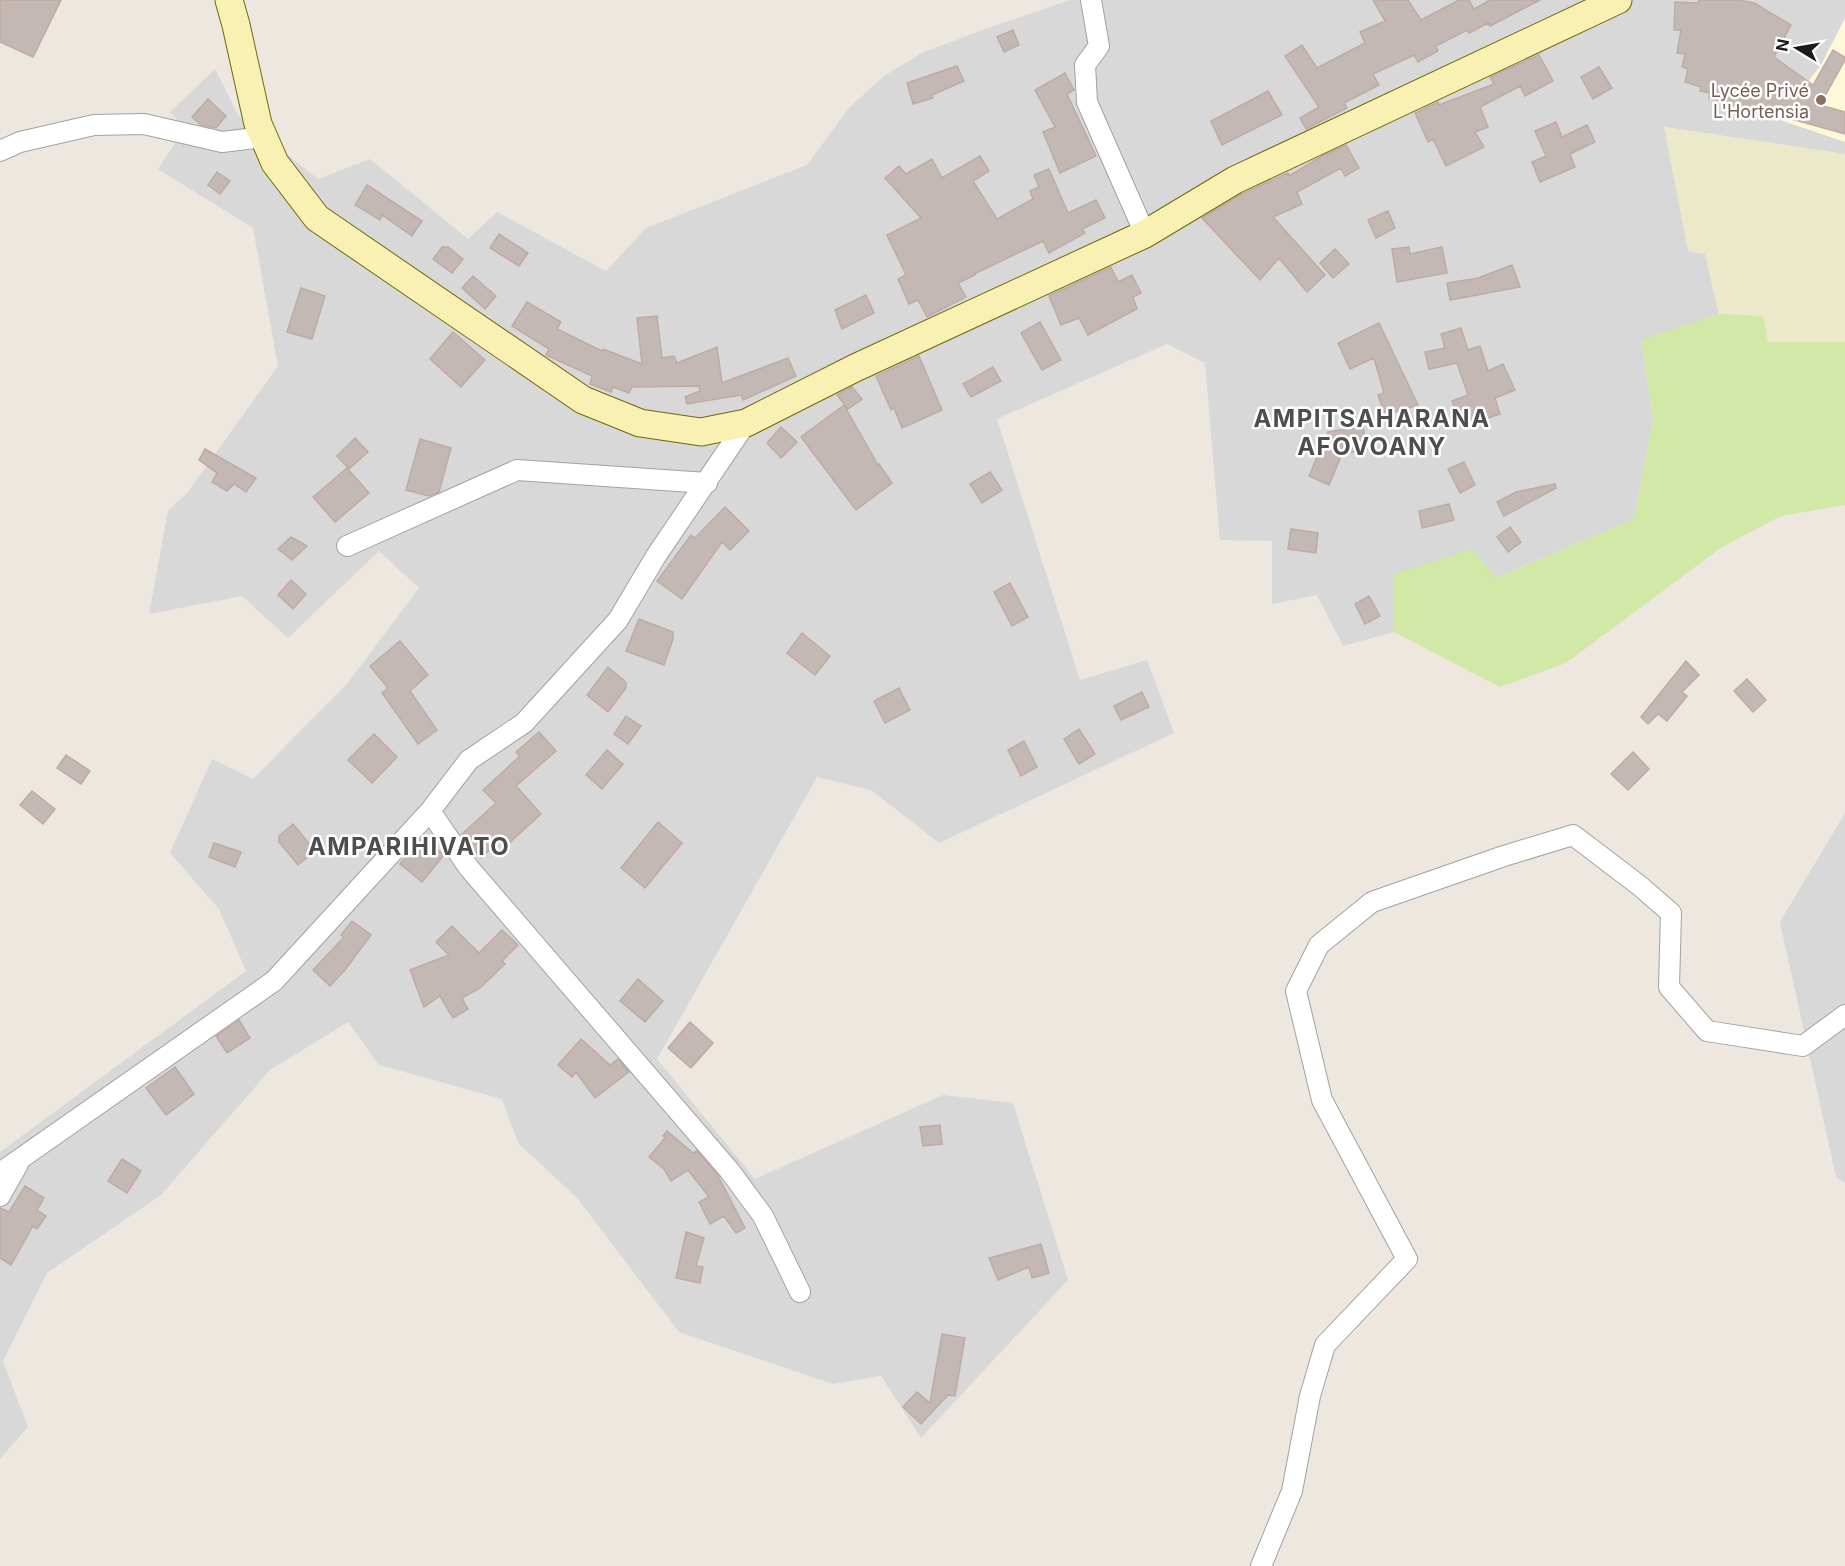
<svg xmlns="http://www.w3.org/2000/svg" width="1845" height="1566" viewBox="0 0 1845 1566" font-family="Inter,sans-serif">
  <style>
    .residential { fill: #d9d8d8 }
    .education { fill: #fff8d8 }
    .farmland { fill: #ece9cb }
    .grass { fill: #d1e8a6 }
    .building { fill: #c4b8b4; stroke: #beaba3; stroke-width: 1.5 }
    .lines { fill: none; stroke-linecap: round; stroke-linejoin: round }
    .minor-casing { stroke: #a2a2a2; stroke-width: 22 }
    .secondary-casing { stroke: #6f6905; stroke-width: 29 }
    .minor { stroke: #fff; stroke-width: 20 }
    .secondary { stroke: #f8f1b3; stroke-width: 27 }
    .education-dot { fill: #8d6e63; stroke: #fff; stroke-width: 2 }
    .labels { text-anchor: middle; dominant-baseline: central; stroke-width: 5; stroke-linejoin: round; paint-order: stroke }
    .education-label { font-size: 18px; fill: #785e54; stroke: #fff; text-anchor: end }
    .district-label { font-size: 24px; font-weight: bold; letter-spacing: 1.5px; fill: #4e4e4e; stroke: #fff }
  </style>
  <rect width="100%" height="100%" fill="#ede7e0"/>
  <path class="residential" d="M 1070,0 L 1845,0 L 1845,154 L 1664,127 L 1705,254 L 1719,314 L 1641,341 L 1653,418 L 1634,519 L 1495,578 L 1394,574 L 1394,632 L 1343,646 L 1317,595 L 1272,604 L 1272,541 L 1220,540 L 1205,363 L 1167,344 L 997,419 L 1080,680 L 1147,660 L 1174,733 L 939,843 L 871,790 L 817,777 L 657,1059 L 755,1179 L 943,1095 L 1013,1103 L 1068,1280 L 921,1438 L 881,1376 L 833,1384 L 679,1332 L 577,1198 L 518,1143 L 502,1099 L 379,1065 L 348,1022 L 270,1070 L 161,1195 L 47,1273 L 3,1361 L 28,1427 L 0,1459 L 0,1152 L 246,971 L 219,909 L 170,853 L 212,759 L 253,779 L 346,685 L 419,588 L 379,551 L 288,638 L 242,596 L 149,614 L 168,511 L 188,492 L 278,366 L 253,228 L 158,169 L 185,128 L 170,112 L 215,69 L 238,115 L 318,179 L 370,159 L 468,239 L 497,212 L 606,271 L 646,228 L 807,165 L 848,109 L 884,76 L 922,53 L 985,29 Z
    M 1845,813 L 1845,1183 L 1836,1177 L 1780,922 Z"/>
  <path class="education" d="M 1845,18 L 1845,142 L 1783,121 L 1810,79 L 1821,65 Z"/>
  <path class="farmland" d="M 1664,127 L 1845,154 L 1845,342 L 1768,342 L 1763,316 L 1719,314 L 1705,254 L 1688,251 Z"/>
  <path class="grass" d="M 1719,314 L 1763,316 L 1768,342 L 1845,342 L 1845,505 L 1781,516 L 1722,547 L 1566,663 L 1500,687 L 1394,632 L 1394,574 L 1472,549 L 1496,578 L 1634,519 L 1653,418 L 1641,340 Z"/>
  <path class="building" d="M 0,0 L 61,0 L 33,57 L 0,42 Z
    M 1373,0 L 1408,0 L 1421,20 L 1459,0 L 1469,0 L 1474,9 L 1490,0 L 1540,0 L 1490,26 L 1488,23 L 1469,33 L 1467,30 L 1436,46 L 1438,51 L 1418,62 L 1414,55 L 1373,74 L 1379,85 L 1344,103 L 1347,108 L 1306,129 L 1300,118 L 1319,107 L 1285,56 L 1302,45 L 1317,68 L 1365,43 L 1360,32 L 1385,21 Z
    M 1699,0 L 1738,0 L 1754,3 L 1791,25 L 1774,57 L 1813,85 L 1833,50 L 1845,57 L 1845,60 L 1820,105 L 1845,112 L 1845,134 L 1770,113 L 1769,116 L 1709,98 L 1710,93 L 1700,91 L 1701,87 L 1685,82 L 1688,69 L 1682,67 L 1685,54 L 1677,53 L 1681,30 L 1674,30 L 1675,2 L 1698,3 Z
    M 1013,30 L 1019,45 L 1004,52 L 997,37 Z
    M 1539,55 L 1553,81 L 1525,96 L 1520,86 L 1480,107 L 1488,127 L 1475,132 L 1484,147 L 1446,166 L 1433,139 L 1428,142 L 1415,113 L 1438,102 L 1439,105 L 1494,84 L 1490,77 Z
    M 957,66 L 964,81 L 932,95 L 933,98 L 913,104 L 907,83 Z
    M 1599,67 L 1612,88 L 1593,99 L 1581,77 Z
    M 1065,73 L 1074,90 L 1067,94 L 1096,156 L 1060,173 L 1043,132 L 1055,127 L 1035,90 Z
    M 1268,91 L 1282,115 L 1222,145 L 1211,121 Z
    M 208,99 L 226,116 L 216,128 L 201,125 L 192,117 Z
    M 1556,122 L 1562,137 L 1587,125 L 1595,142 L 1570,154 L 1575,167 L 1540,182 L 1532,162 L 1546,156 L 1535,131 Z
    M 1346,145 L 1359,168 L 1345,176 L 1341,168 L 1297,192 L 1302,204 L 1273,217 L 1325,275 L 1307,292 L 1279,258 L 1260,280 L 1202,218 L 1242,194 L 1288,173 L 1289,176 L 1322,156 Z
    M 980,156 L 989,171 L 973,181 L 997,219 L 1033,199 L 1030,191 L 1039,187 L 1034,175 L 1049,169 L 1068,213 L 1096,200 L 1105,218 L 1082,229 L 1085,233 L 1049,253 L 1043,241 L 974,274 L 975,275 L 958,283 L 966,297 L 927,317 L 918,300 L 909,304 L 898,279 L 906,275 L 887,235 L 921,218 L 885,178 L 899,166 L 906,174 L 932,159 L 942,178 Z
    M 217,172 L 230,181 L 220,194 L 208,185 Z
    M 367,185 L 422,221 L 412,236 L 382,215 L 380,220 L 355,205 Z
    M 1388,211 L 1395,228 L 1376,238 L 1368,220 Z
    M 499,234 L 528,253 L 519,266 L 490,248 Z
    M 442,247 L 448,247 L 463,259 L 452,273 L 433,259 Z
    M 1409,247 L 1410,254 L 1442,247 L 1447,273 L 1397,282 L 1392,249 Z
    M 1335,249 L 1349,264 L 1333,278 L 1320,263 Z
    M 1512,265 L 1520,287 L 1450,300 L 1447,283 L 1478,278 Z
    M 1111,267 L 1118,282 L 1132,275 L 1141,293 L 1133,297 L 1137,309 L 1088,335 L 1079,318 L 1061,325 L 1049,296 Z
    M 473,276 L 496,296 L 485,309 L 462,288 Z
    M 301,288 L 325,296 L 312,339 L 287,332 Z
    M 866,295 L 874,313 L 842,329 L 835,310 Z
    M 527,302 L 561,322 L 557,329 L 602,351 L 603,349 L 642,364 L 637,318 L 657,316 L 662,358 L 674,356 L 677,363 L 717,347 L 722,383 L 788,358 L 796,376 L 743,400 L 741,395 L 687,404 L 685,397 L 700,391 L 699,386 L 632,387 L 629,393 L 613,387 L 611,392 L 590,384 L 592,376 L 546,355 L 549,349 L 512,326 Z
    M 1040,322 L 1061,360 L 1042,370 L 1021,333 Z
    M 1379,323 L 1418,405 L 1385,415 L 1378,395 L 1384,393 L 1374,358 L 1350,369 L 1338,343 Z
    M 1461,328 L 1468,350 L 1480,346 L 1488,371 L 1503,364 L 1515,390 L 1495,398 L 1500,414 L 1482,420 L 1481,417 L 1460,424 L 1452,401 L 1468,395 L 1457,363 L 1429,369 L 1425,352 L 1445,348 L 1441,334 Z
    M 453,332 L 485,360 L 461,387 L 430,359 Z
    M 919,356 L 942,410 L 902,428 L 894,408 L 891,410 L 876,376 Z
    M 993,367 L 1001,381 L 971,397 L 963,384 Z
    M 852,387 L 862,399 L 848,409 L 837,395 Z
    M 844,405 L 878,465 L 879,464 L 892,483 L 856,510 L 801,437 Z
    M 1363,426 L 1367,450 L 1342,454 L 1329,485 L 1309,476 L 1317,457 L 1319,458 L 1328,432 Z
    M 781,427 L 797,442 L 781,458 L 767,443 Z
    M 355,438 L 368,452 L 349,469 L 337,456 Z
    M 420,439 L 451,448 L 439,492 L 429,496 L 406,490 Z
    M 205,449 L 256,478 L 246,492 L 234,484 L 227,491 L 212,482 L 217,473 L 199,460 Z
    M 1464,462 L 1475,485 L 1460,493 L 1448,469 Z
    M 347,468 L 369,493 L 335,522 L 313,497 Z
    M 990,472 L 1002,490 L 982,503 L 970,484 Z
    M 1555,484 L 1556,488 L 1504,516 L 1497,502 L 1516,492 Z
    M 1449,504 L 1454,520 L 1422,528 L 1419,511 Z
    M 725,507 L 749,531 L 730,550 L 722,542 L 682,599 L 657,581 L 691,535 L 695,538 Z
    M 1510,527 L 1521,542 L 1508,552 L 1497,537 Z
    M 1291,529 L 1318,533 L 1316,553 L 1288,549 Z
    M 291,537 L 307,546 L 292,560 L 278,549 Z
    M 291,580 L 306,594 L 293,609 L 278,595 Z
    M 1010,583 L 1028,617 L 1012,626 L 994,592 Z
    M 1369,596 L 1380,616 L 1365,624 L 1355,604 Z
    M 639,619 L 673,632 L 673,639 L 664,665 L 626,651 Z
    M 802,633 L 830,656 L 815,675 L 787,653 Z
    M 400,641 L 428,675 L 410,691 L 437,730 L 418,744 L 382,693 L 388,688 L 370,666 Z
    M 1686,661 L 1699,675 L 1682,692 L 1687,696 L 1667,721 L 1658,714 L 1648,724 L 1641,717 Z
    M 608,667 L 626,682 L 626,688 L 608,712 L 587,695 Z
    M 1747,679 L 1766,700 L 1753,712 L 1734,691 Z
    M 899,688 L 910,710 L 885,723 L 874,701 Z
    M 1142,692 L 1149,707 L 1121,720 L 1114,706 Z
    M 626,716 L 641,726 L 628,744 L 614,734 Z
    M 1079,729 L 1095,754 L 1079,764 L 1064,739 Z
    M 539,732 L 556,751 L 516,786 L 541,814 L 508,844 L 502,838 L 481,858 L 461,835 L 496,803 L 483,790 L 520,756 L 516,752 Z
    M 374,734 L 397,757 L 372,783 L 348,760 Z
    M 1024,741 L 1037,767 L 1021,776 L 1008,750 Z
    M 607,750 L 623,764 L 602,789 L 586,775 Z
    M 1633,752 L 1649,769 L 1628,790 L 1611,774 Z
    M 66,755 L 90,771 L 81,784 L 57,768 Z
    M 32,791 L 55,809 L 43,824 L 20,805 Z
    M 658,822 L 682,843 L 645,888 L 621,868 Z
    M 293,824 L 315,851 L 298,865 L 279,842 L 279,836 Z
    M 423,837 L 444,855 L 422,882 L 400,864 Z
    M 214,843 L 241,852 L 235,867 L 209,857 Z
    M 352,921 L 371,935 L 345,970 L 330,986 L 313,970 L 344,937 L 341,935 Z
    M 452,926 L 479,953 L 502,930 L 518,945 L 502,961 L 505,964 L 480,988 L 462,998 L 468,1009 L 453,1018 L 440,996 L 424,1007 L 410,970 L 449,955 L 436,942 Z
    M 638,979 L 663,1001 L 645,1022 L 620,1001 Z
    M 239,1020 L 250,1038 L 227,1053 L 216,1036 Z
    M 690,1022 L 713,1043 L 691,1068 L 668,1048 Z
    M 581,1039 L 610,1065 L 618,1059 L 629,1072 L 595,1098 L 576,1072 L 572,1077 L 558,1065 Z
    M 175,1067 L 194,1094 L 166,1115 L 146,1088 Z
    M 940,1125 L 942,1144 L 923,1146 L 920,1127 Z
    M 667,1131 L 693,1153 L 697,1151 L 717,1174 L 745,1228 L 736,1233 L 724,1216 L 710,1224 L 699,1202 L 709,1197 L 688,1170 L 671,1181 L 664,1169 L 649,1157 L 665,1138 L 663,1136 Z
    M 122,1159 L 141,1171 L 127,1193 L 108,1181 Z
    M 25,1186 L 44,1198 L 37,1210 L 46,1216 L 37,1229 L 33,1226 L 11,1265 L 0,1258 L 0,1208 L 9,1212 Z
    M 686,1232 L 704,1238 L 696,1266 L 703,1267 L 700,1283 L 676,1278 Z
    M 1041,1244 L 1049,1273 L 1032,1278 L 1029,1267 L 998,1280 L 989,1258 Z
    M 942,1334 L 965,1338 L 955,1396 L 948,1395 L 921,1424 L 903,1407 L 917,1392 L 930,1403 Z"/>
  <g class="lines">
    <defs>
      <path id="minor" d="M 1091,0 L 1099,46 L 1085,65 L 1087,102 L 1145,234
        M 0,151 L 20,142 L 94,125 L 144,124 L 222,142 L 264,137
        M 347,546 L 517,470 L 707,483
        M 430,811 L 469,868 L 729,1170 L 763,1216 L 800,1292
        M 0,1173 L 274,981 L 430,811 L 469,760 L 524,723 L 618,620 L 656,556 L 746,423
        M 0,1196 L 18,1164
        M 1261,1566 L 1292,1491 L 1310,1396 L 1325,1345 L 1407,1259 L 1322,1100 L 1296,991 L 1319,945 L 1372,902 L 1504,856 L 1573,835 L 1640,886 L 1671,913 L 1669,987 L 1707,1031 L 1803,1046 L 1845,1015"/>
      <path id="secondary" d="M 229,0 L 236,25 L 258,124 L 275,163 L 317,218 L 583,400 L 640,423 L 701,432 L 746,423 L 855,368 L 1145,234 L 1235,180 L 1618,0"/>
    </defs>
    <use href="#minor" class="minor-casing"/>
    <use href="#secondary" class="secondary-casing"/>
    <use href="#minor" class="minor"/>
    <use href="#secondary" class="secondary"/>
  </g>
  <circle class="education-dot" cx="1821" cy="100" r="6"/>
  <g class="labels">
    <g class="education-label">
      <text x="1809" y="90">Lycée Privé<tspan x="1809" dy="21">L'Hortensia</tspan></text>
    </g>
    <g class="district-label">
      <text x="1372" y="418">AMPITSAHARANA<tspan x="1372" dy="28">AFOVOANY</tspan></text>
      <text x="409" y="846">AMPARIHIVATO</text>
    </g>
  </g>
  <g transform="translate(1797 48) rotate(281)" stroke="#ffffff" stroke-width="4.5" paint-order="stroke">
  <path d="M0-4.5L10 22L0 15L-10 22Z" fill="#1b1b1b"/>
  <text y="-9" font-size="16" font-weight="bold" text-anchor="middle" fill="#1b1b1b">N</text>
  </g>
</svg>
